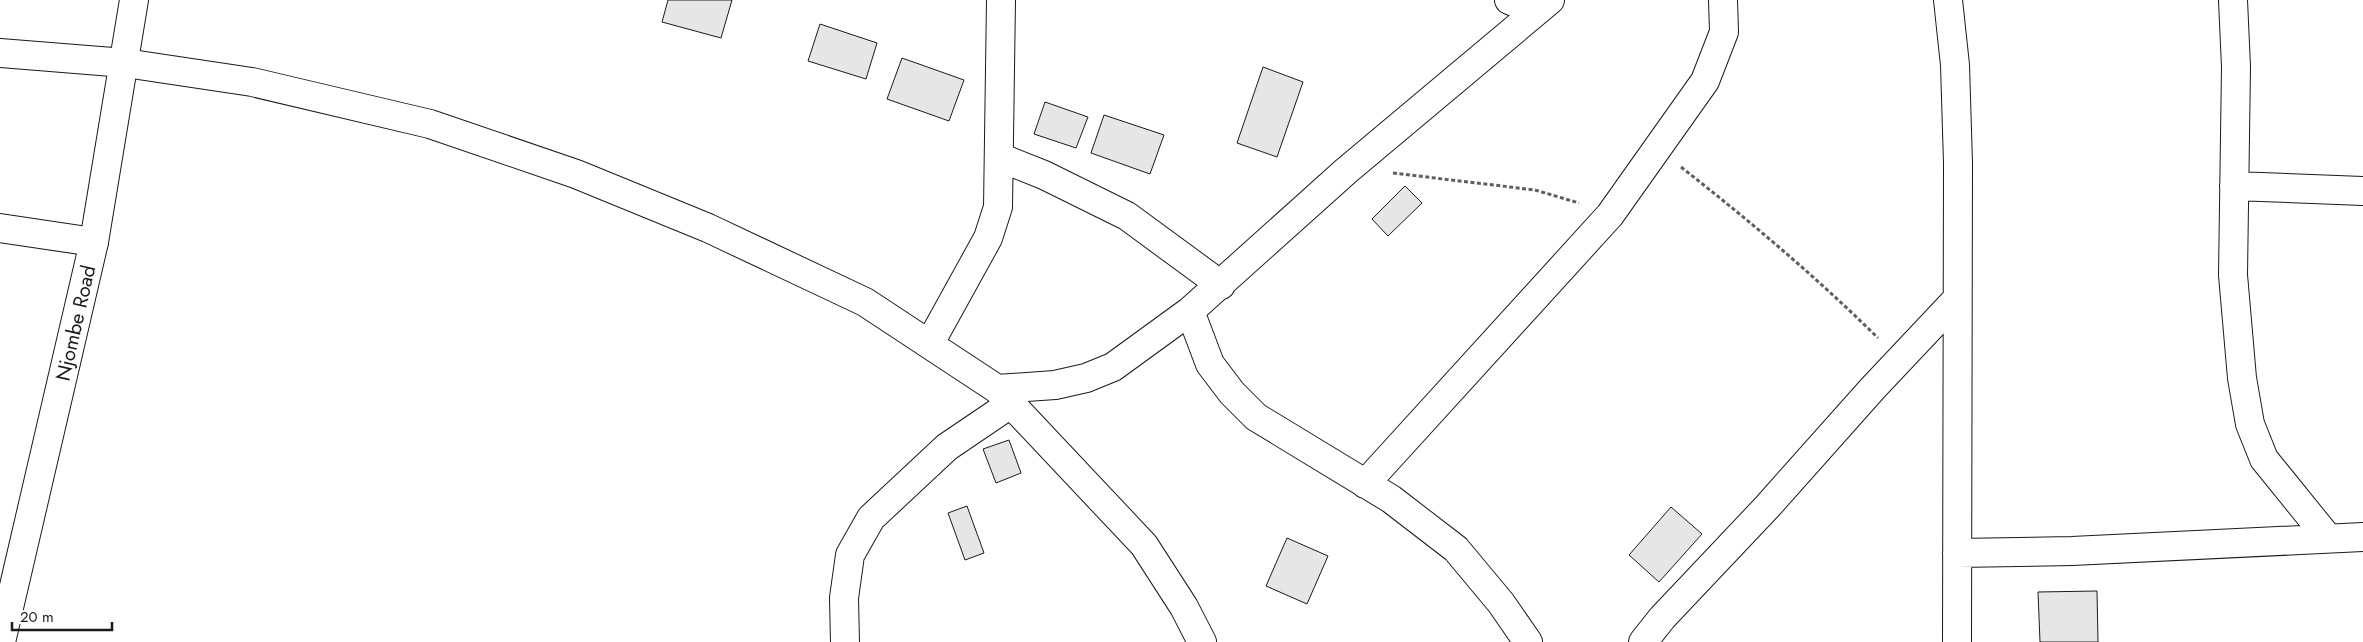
<svg xmlns="http://www.w3.org/2000/svg" width="2363" height="642" viewBox="0 0 2363 642" font-family="Jost,sans-serif">
  <style>
    .building { fill: #e6e6e6; stroke: #1a1a1a }
    .lines { fill: none; stroke-linecap: round; stroke-linejoin: round }
    .minor-casing { stroke: #1a1a1a; stroke-width: 30 }
    .highway-casing { stroke: #1a1a1a; stroke-width: 30 }
    .path { stroke: #5f5f5f; stroke-width: 3; stroke-dasharray: 4 2.5; stroke-linecap: butt }
    .minor { stroke: #fff; stroke-width: 28 }
    .highway { stroke: #fff; stroke-width: 28 }
    .labels { text-anchor: middle; dominant-baseline: central; stroke-width: 4; stroke-linejoin: round; paint-order: stroke }
    .street-label { font-size: 20px; fill: #1a1a1a; stroke: #fff }
  </style>
  <rect width="100%" height="100%" fill="#fff"/>
  <path class="building" d="M 668,0 L 732,0 L 721,38 L 662,22 Z
    M 820,24 L 877,43 L 866,79 L 808,61 Z
    M 902,58 L 964,80 L 949,121 L 887,99 Z
    M 1263,67 L 1303,82 L 1277,157 L 1237,143 Z
    M 1045,102 L 1088,117 L 1076,148 L 1034,134 Z
    M 1104,115 L 1164,135 L 1150,174 L 1091,153 Z
    M 1405,186 L 1422,203 L 1388,236 L 1372,219 Z
    M 1009,440 L 1021,473 L 996,483 L 983,449 Z
    M 967,506 L 984,553 L 965,560 L 948,513 Z
    M 1671,507 L 1702,534 L 1659,582 L 1629,555 Z
    M 1287,538 L 1328,556 L 1307,604 L 1266,586 Z
    M 2097,591 L 2098,642 L 2040,642 L 2038,592 Z"/>
  <g class="lines">
    <defs>
      <path id="minor" d="M 1509,0 L 1537,11
        M 1948,0 L 1955,65 L 1958,163 L 1957,642
        M 2233,0 L 2236,67 L 2233,275 L 2242,378 L 2250,424 L 2264,459 L 2328,538
        M 0,53 L 125,63 L 252,82 L 430,124 L 576,174 L 708,228 L 865,302 L 997,389 L 1055,385 L 1086,378 L 1113,367 L 1190,311 L 1346,171 L 1550,0
        M 999,157 L 1044,175 L 1127,216 L 1221,285
        M 2234,186 L 2363,191
        M 0,228 L 94,242
        M 1190,311 L 1210,364 L 1232,393 L 1256,417 L 1391,499 L 1456,549 L 1501,603 L 1528,642
        M 930,343 L 988,238 L 998,207 L 1001,0
        M 997,389 L 1144,545 L 1184,607 L 1202,642
        M 1365,484 L 1610,215 L 1705,81 L 1724,32 L 1723,0
        M 1957,553 L 2072,551 L 2363,537
        M 845,642 L 844,598 L 850,555 L 871,518 L 947,447 L 1012,403
        M 1643,642 L 1662,618 L 1767,507 L 1873,388 L 1956,300"/>
      <path id="highway" d="M 1,642 L 94,242 L 134,0"/>
    </defs>
    <use href="#minor" class="minor-casing"/>
    <use href="#highway" class="highway-casing"/>
    <path class="path" d="M 1681,167 C 1751,222 1815,276 1878,338
      M 1393,173 L 1535,190 L 1579,203"/>
    <use href="#minor" class="minor"/>
    <use href="#highway" class="highway"/>
  </g>
  <g class="labels">
    <g class="street-label">
      <text transform="translate(76 323) rotate(-77)">Njombe Road</text>
    </g>
  </g>
  <path d="M12 622v8h100v-8" fill="none" stroke="#1a1a1a" stroke-width="2.5"/>
  <text x="20" y="622" font-size="15" fill="#1a1a1a" stroke="#ffffff" stroke-width="4" paint-order="stroke">20 m</text>
</svg>
